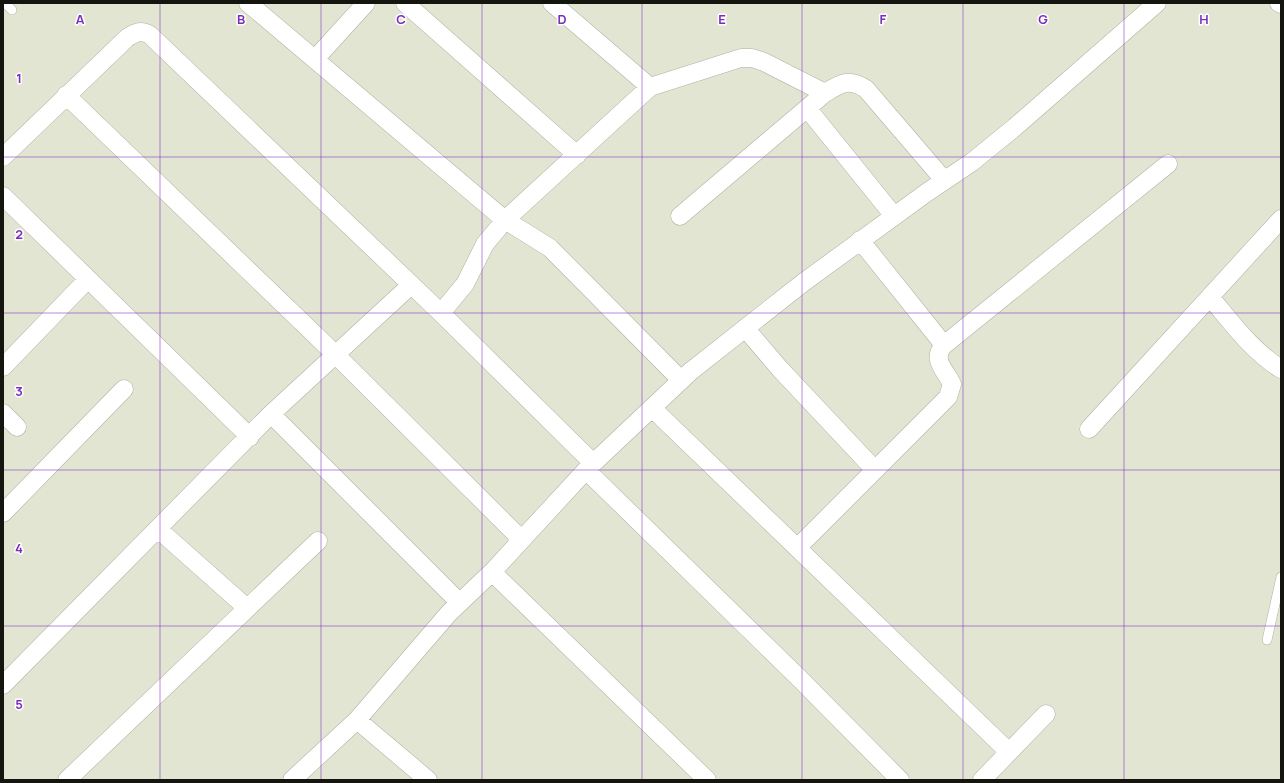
<svg xmlns="http://www.w3.org/2000/svg" width="1284" height="783" viewBox="0 0 1284 783" font-family="Manrope,sans-serif">
  <style>
    .lines { fill: none; stroke-linecap: round; stroke-linejoin: round }
    .service-casing { stroke: #aeb2a0; stroke-width: 10 }
    .minor-casing { stroke: #aeb2a0; stroke-width: 19 }
    .service { stroke: #fff; stroke-width: 9 }
    .minor { stroke: #fff; stroke-width: 18 }
    .grid { fill: none; stroke: #7b2cbf; stroke-width: 1; stroke-opacity: 0.55 }
    .grid-label { font-size: 13px; text-anchor: middle; font-weight: bold; fill: #7b2cbf; stroke: #fff; stroke-width: 3; stroke-linejoin: round; paint-order: stroke }
  </style>
  <rect width="100%" height="100%" fill="#e1e5d2"/>
  <g class="lines">
    <defs>
      <path id="service" d="M 5,3 L 12,10
        M 1267,640 L 1281,577"/>
      <path id="minor" d="M 248,3 L 505,220 L 550,248 L 681,380
        M 405,3 L 577,155
        M 552,3 L 650,87
        M 1279,3 L 1281,4
        M 316,58 L 366,3
        M 66,95 L 335,354 L 521,539
        M 807,108 L 894,216
        M 3,157 L 128,37 C 137,32 141,30 150,35 L 441,313 L 593,463
        M 3,196 L 250,437
        M 680,216 L 825,93
        M 860,240 L 944,345
        M 1210,297 C 1232,323 1252,351 1281,369
        M 441,313 L 465,284 L 485,244 L 505,220 L 650,87 L 741,58 L 752,58 L 764,62 L 825,93 C 841,83 849,78 866,89 L 944,180
        M 745,328 L 780,369 L 875,470
        M 3,367 L 88,279
        M 652,408 L 1009,752
        M 3,413 L 17,427
        M 271,414 L 460,603
        M 1089,429 L 1281,219
        M 586,470 L 798,677 L 900,780
        M 3,513 L 124,389
        M 158,529 L 247,608
        M 797,548 L 948,397 L 952,384 C 945,370 931,359 944,345 L 1168,164
        M 492,572 L 707,780
        M 3,685 L 271,414 L 411,285
        M 357,720 L 428,780
        M 67,780 L 318,541
        M 292,780 L 357,720 L 449,613 L 492,572 L 586,470 L 691,371 L 804,282 L 926,193 L 972,162 L 1015,127 L 1157,3
        M 982,780 L 1046,714"/>
    </defs>
    <use href="#service" class="service-casing"/>
    <use href="#minor" class="minor-casing"/>
    <use href="#service" class="service"/>
    <use href="#minor" class="minor"/>
  </g>
  <path class="grid" d="M 160,3 L 160,780M 321,3 L 321,780M 482,3 L 482,780M 642,3 L 642,780M 802,3 L 802,780M 963,3 L 963,780M 1124,3 L 1124,780M 3,157 L 1281,157M 3,313 L 1281,313M 3,470 L 1281,470M 3,626 L 1281,626"/>
  <g class="grid-label">
    <text x="80" y="24">A</text>
    <text x="241" y="24">B</text>
    <text x="401" y="24">C</text>
    <text x="562" y="24">D</text>
    <text x="722" y="24">E</text>
    <text x="883" y="24">F</text>
    <text x="1043" y="24">G</text>
    <text x="1204" y="24">H</text>
    <text x="19" y="83">1</text>
    <text x="19" y="239">2</text>
    <text x="19" y="396">3</text>
    <text x="19" y="553">4</text>
    <text x="19" y="709">5</text>
  </g>
  <rect width="1284" height="783" fill="none" stroke="#13150e" stroke-width="8"/>
</svg>
